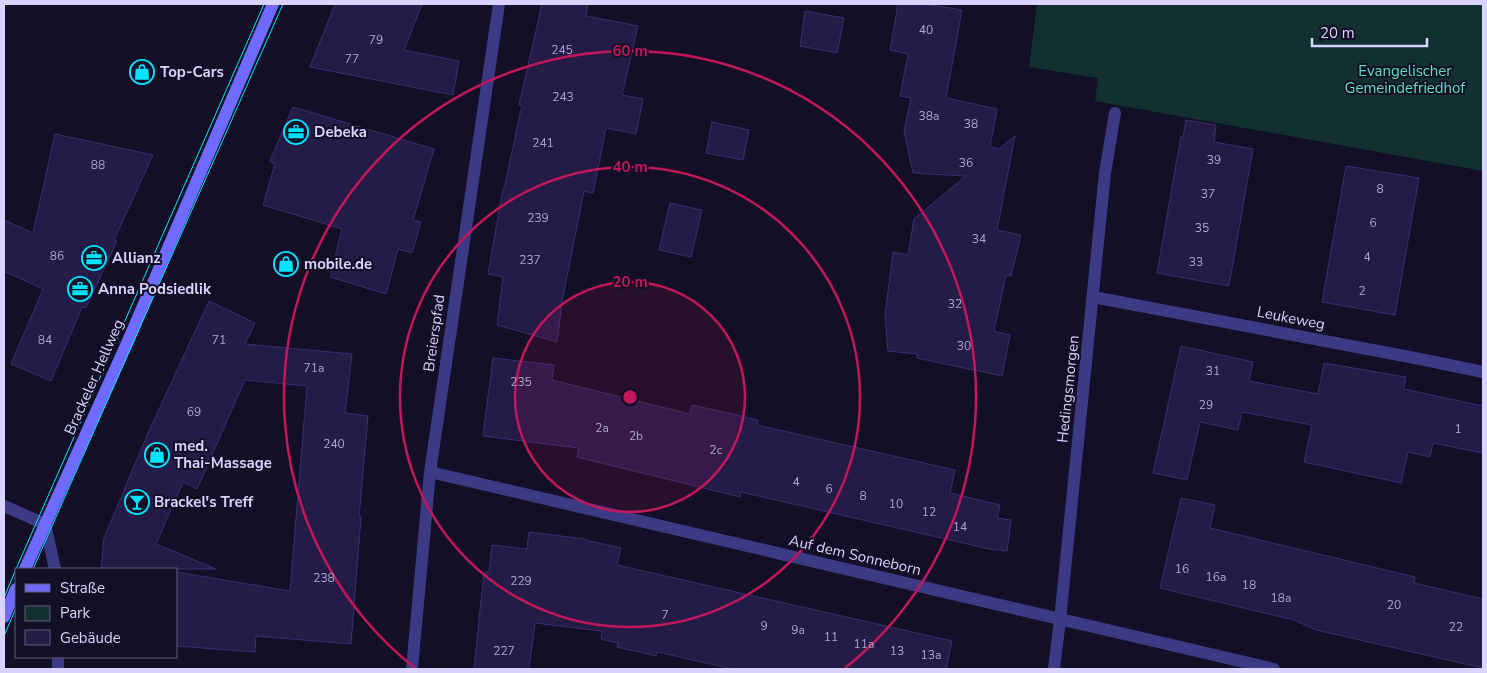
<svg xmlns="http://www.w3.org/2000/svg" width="1487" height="673" viewBox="0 0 1487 673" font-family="'Nunito Sans',sans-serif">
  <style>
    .green { fill: #12302f }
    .building { fill: #241b47; stroke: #3b2d73 }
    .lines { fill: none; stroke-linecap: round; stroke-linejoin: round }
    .minor { stroke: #3d3a85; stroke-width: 12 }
    .secondary { stroke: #6f6bff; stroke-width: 12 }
    .tram { stroke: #00e5ff; stroke-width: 1 }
    .ring { fill: none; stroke: #c2185b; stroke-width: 2.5 }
    .labels { text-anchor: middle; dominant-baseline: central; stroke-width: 4; stroke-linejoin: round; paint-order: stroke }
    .number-label { font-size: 12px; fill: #aca6d1 }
    .park-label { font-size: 15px; fill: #5fe0c0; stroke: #130f26 }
    .poi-label { font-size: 15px; font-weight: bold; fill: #d9d4ff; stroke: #130f26; text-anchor: start }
    .street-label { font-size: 15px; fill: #d9d4ff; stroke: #130f26 }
    .centre { fill: #c2185b; stroke: #130f26; stroke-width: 2.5 }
    .ring-label { font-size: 15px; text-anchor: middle; font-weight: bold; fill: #c2185b; stroke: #130f26; stroke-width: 4; stroke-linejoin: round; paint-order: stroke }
  </style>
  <rect width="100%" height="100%" fill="#130f26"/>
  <path class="green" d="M 1037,4 L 1483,4 L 1483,171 L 1095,101 L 1098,78 L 1029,67 Z"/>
  <path class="building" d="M 335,4 L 422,4 L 404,50 L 459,61 L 453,95 L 310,67 Z
    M 542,4 L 588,4 L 586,16 L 638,26 L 622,95 L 643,99 L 636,134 L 606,128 L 593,193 L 584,191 L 562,302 L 557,342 L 497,325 L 503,277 L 488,274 L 503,189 L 504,189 L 522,105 L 519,105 Z
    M 898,4 L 925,4 L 962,10 L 946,98 L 997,109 L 990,147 L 999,149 L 1015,136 L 997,230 L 1021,235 L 1011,276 L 1006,275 L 994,331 L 1010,335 L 1002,376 L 917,358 L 917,354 L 888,351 L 885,315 L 893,252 L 908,255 L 914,219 L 966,176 L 913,173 L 904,131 L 911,98 L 900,96 L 908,54 L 890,50 Z
    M 805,11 L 844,18 L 837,53 L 800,46 Z
    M 293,107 L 434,149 L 413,220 L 421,222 L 412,253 L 398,249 L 386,294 L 330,277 L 342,229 L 263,205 L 275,164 L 270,161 Z
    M 1186,120 L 1216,125 L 1214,142 L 1253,149 L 1229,286 L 1157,273 L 1181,136 L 1183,137 Z
    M 712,122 L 749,130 L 743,160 L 706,153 Z
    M 55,134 L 153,155 L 114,240 L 117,241 L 86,308 L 82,307 L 51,381 L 11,364 L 43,289 L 4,271 L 4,220 L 33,233 Z
    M 1346,166 L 1419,178 L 1395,315 L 1322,302 Z
    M 670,203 L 702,210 L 691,257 L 659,250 Z
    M 209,301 L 255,323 L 245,344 L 352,354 L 345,413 L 368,416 L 359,517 L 361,517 L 351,644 L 256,636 L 255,652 L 176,646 L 176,572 L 290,591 L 307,386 L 245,380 L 197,489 L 183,482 L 156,544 L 216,569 L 101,569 L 104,538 L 148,433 Z
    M 1181,346 L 1253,362 L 1249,381 L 1318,394 L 1324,363 L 1406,377 L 1404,389 L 1483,406 L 1483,453 L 1433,443 L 1430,457 L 1408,452 L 1401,483 L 1304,462 L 1312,425 L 1242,412 L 1238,430 L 1200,422 L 1187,480 L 1153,473 Z
    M 493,358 L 554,365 L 552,380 L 690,414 L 692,405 L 758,420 L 757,425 L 955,470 L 950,493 L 1000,505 L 997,518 L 1011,520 L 1007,551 L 989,549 L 741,492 L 740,497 L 577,457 L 579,448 L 483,436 Z
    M 1181,498 L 1215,505 L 1210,528 L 1415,577 L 1414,583 L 1483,599 L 1483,668 L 1316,630 L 1294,620 L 1160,588 Z
    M 529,532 L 585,539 L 585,540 L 621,548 L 617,565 L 952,641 L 946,669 L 733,669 L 657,652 L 656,656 L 617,647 L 618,643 L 601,639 L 602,631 L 535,623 L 529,669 L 474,669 L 484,572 L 489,572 L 492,545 L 527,549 Z"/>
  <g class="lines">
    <path class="minor" d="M 1093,297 L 1420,359 L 1483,372
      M 430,472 L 1274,669
      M 4,506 L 45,524 L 55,569
      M 58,669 L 58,657
      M 412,669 L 430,472 L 499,4
      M 1054,669 L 1060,620 L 1105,173 L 1115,113"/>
    <path class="secondary" d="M 25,569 L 128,341 L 273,4
      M 4,617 L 16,589"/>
    <path class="tram" d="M 16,569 L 264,4
      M 33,569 L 283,4
      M 4,598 L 16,569
      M 4,636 L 16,608"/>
  </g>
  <circle cx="630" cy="397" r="115" fill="#c2185b" fill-opacity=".12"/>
  <g class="ring">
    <circle cx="630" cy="397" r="115"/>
    <circle cx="630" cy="397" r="230"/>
    <path d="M415 668A346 346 0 1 1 845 668"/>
  </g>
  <defs>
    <symbol id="shop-ring" viewBox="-11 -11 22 22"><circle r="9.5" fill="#130f26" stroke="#00e5ff" stroke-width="1.5"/><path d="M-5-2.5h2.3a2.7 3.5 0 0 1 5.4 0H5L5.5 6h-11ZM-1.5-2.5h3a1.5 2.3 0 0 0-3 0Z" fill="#00e5ff"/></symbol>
    <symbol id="office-ring" viewBox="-11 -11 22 22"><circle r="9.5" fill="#130f26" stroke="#00e5ff" stroke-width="1.5"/><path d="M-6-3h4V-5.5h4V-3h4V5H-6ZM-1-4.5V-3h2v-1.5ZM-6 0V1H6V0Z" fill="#00e5ff"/></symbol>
    <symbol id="bar-ring" viewBox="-11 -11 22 22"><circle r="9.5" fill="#130f26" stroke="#00e5ff" stroke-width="1.5"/><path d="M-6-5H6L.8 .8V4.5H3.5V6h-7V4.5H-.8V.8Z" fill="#00e5ff"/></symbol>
  </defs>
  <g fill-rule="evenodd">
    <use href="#shop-ring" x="128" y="58" width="28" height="28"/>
    <use href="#office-ring" x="282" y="118" width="28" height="28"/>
    <use href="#office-ring" x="80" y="244" width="28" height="28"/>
    <use href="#shop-ring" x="272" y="250" width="28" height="28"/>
    <use href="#office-ring" x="66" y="275" width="28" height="28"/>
    <use href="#shop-ring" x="143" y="441" width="28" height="28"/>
    <use href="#bar-ring" x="123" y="488" width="28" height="28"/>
  </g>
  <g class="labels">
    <g class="number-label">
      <text x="926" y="30">40</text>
      <text x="376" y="40">79</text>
      <text x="562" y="50">245</text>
      <text x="352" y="59">77</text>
      <text x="563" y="97">243</text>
      <text x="929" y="116">38a</text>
      <text x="971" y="124">38</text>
      <text x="543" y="143">241</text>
      <text x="1214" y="160">39</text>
      <text x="966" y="163">36</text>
      <text x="98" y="165">88</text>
      <text x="1380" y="189">8</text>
      <text x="1208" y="194">37</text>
      <text x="538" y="218">239</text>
      <text x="1373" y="223">6</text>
      <text x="1202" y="228">35</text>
      <text x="979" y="239">34</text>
      <text x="57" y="256">86</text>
      <text x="1367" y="257">4</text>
      <text x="530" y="260">237</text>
      <text x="1196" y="262">33</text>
      <text x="1362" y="291">2</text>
      <text x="955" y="304">32</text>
      <text x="45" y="340">84</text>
      <text x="219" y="340">71</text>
      <text x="964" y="346">30</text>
      <text x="314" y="368">71a</text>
      <text x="1213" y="371">31</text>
      <text x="521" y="382">235</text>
      <text x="1206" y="405">29</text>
      <text x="194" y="412">69</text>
      <text x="602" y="428">2a</text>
      <text x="1458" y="429">1</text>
      <text x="636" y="436">2b</text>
      <text x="334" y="444">240</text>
      <text x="716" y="450">2c</text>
      <text x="796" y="482">4</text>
      <text x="829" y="489">6</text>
      <text x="863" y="496">8</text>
      <text x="896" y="504">10</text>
      <text x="929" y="512">12</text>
      <text x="960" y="527">14</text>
      <text x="1182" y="569">16</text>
      <text x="1216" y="577">16a</text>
      <text x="324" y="578">238</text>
      <text x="521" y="581">229</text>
      <text x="1249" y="585">18</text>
      <text x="1281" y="598">18a</text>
      <text x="1394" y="605">20</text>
      <text x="665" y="615">7</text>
      <text x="764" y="626">9</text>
      <text x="1456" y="627">22</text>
      <text x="798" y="630">9a</text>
      <text x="831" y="637">11</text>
      <text x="864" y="644">11a</text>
      <text x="504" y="651">227</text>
      <text x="897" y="651">13</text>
      <text x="931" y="655">13a</text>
    </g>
    <g class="park-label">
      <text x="1405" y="71">Evangelischer<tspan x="1405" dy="17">Gemeindefriedhof</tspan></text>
    </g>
    <g class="poi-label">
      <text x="160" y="72">Top-Cars</text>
      <text x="314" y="132">Debeka</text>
      <text x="112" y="258">Allianz</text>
      <text x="304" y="264">mobile.de</text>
      <text x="98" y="289">Anna Podsiedlik</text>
      <text x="174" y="446">med.<tspan x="174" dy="17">Thai-Massage</tspan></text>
      <text x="154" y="502">Brackel's Treff</text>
    </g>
    <g class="street-label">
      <text transform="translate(1291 318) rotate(11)">Leukeweg</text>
      <text transform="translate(434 333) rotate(-82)">Breierspfad</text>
      <text transform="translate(94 377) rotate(-66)">Brackeler Hellweg</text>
      <text transform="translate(1068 389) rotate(-84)">Hedingsmorgen</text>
      <text transform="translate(855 555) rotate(13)">Auf dem Sonneborn</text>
    </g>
  </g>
  <circle cx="630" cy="397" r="8" class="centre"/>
  <g class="ring-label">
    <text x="630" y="56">60 m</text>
    <text x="630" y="172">40 m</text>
    <text x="630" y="287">20 m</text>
  </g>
  <rect width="1487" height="673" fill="none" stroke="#d9d4ff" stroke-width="10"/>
  <rect x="15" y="568" width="162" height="90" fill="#130f26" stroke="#625e7d"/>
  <rect x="25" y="584" width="25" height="8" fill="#6f6bff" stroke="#625e7d"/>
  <text x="60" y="593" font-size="15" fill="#d9d4ff">Straße</text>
  <rect x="25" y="606" width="25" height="15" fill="#12302f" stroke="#625e7d"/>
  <text x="60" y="618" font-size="15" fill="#d9d4ff">Park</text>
  <rect x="25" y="630" width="25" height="15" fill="#241b47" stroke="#625e7d"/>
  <text x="60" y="643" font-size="15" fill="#d9d4ff">Gebäude</text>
  <path d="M1312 38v8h115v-8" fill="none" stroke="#d9d4ff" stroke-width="2.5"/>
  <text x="1320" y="38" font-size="15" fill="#d9d4ff" stroke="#130f26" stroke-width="4" paint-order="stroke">20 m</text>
</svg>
